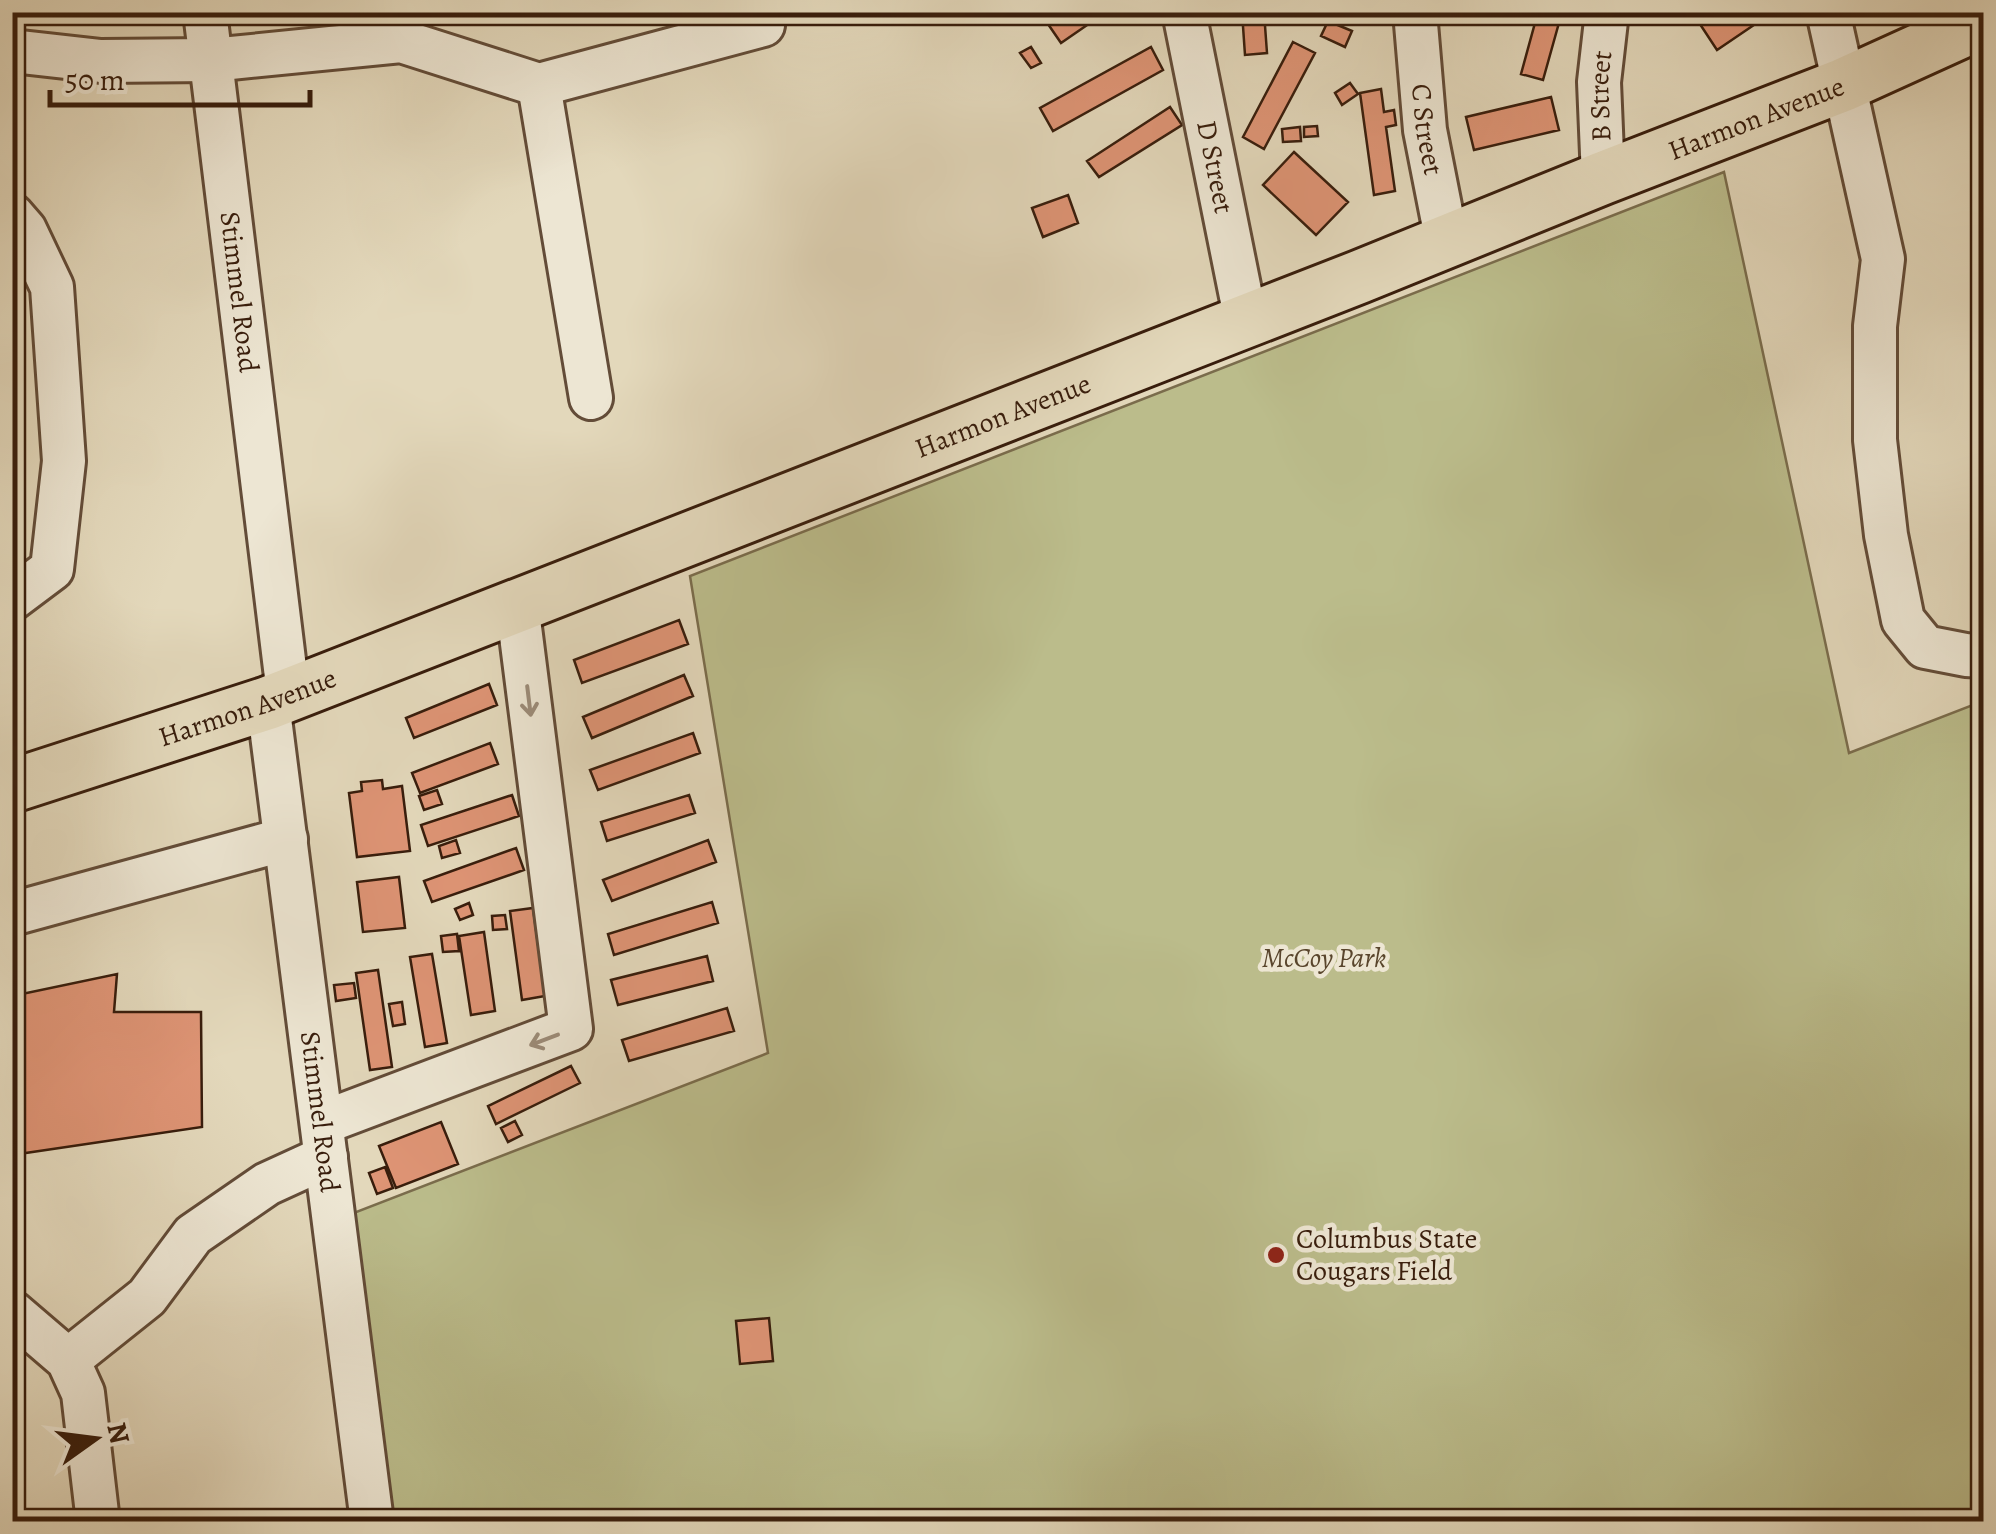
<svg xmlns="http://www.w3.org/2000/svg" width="1996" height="1534" viewBox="0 0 1996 1534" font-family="Alegreya,serif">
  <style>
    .green { fill: #bbbc8b; stroke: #7a6c4c; stroke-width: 2.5 }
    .building { fill: #de9475; stroke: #381d0c; stroke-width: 2.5 }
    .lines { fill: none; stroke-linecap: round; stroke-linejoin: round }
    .minor-casing { stroke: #634c38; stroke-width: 48 }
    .major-casing { stroke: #381d0c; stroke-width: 58 }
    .minor { stroke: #ede6d3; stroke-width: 42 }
    .major { stroke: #e3d8bb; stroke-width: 52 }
    .oneway { stroke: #9c8c79 }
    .poi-dot { fill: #8f2418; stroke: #ede6d3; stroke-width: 4 }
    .labels { text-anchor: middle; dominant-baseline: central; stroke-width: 9; stroke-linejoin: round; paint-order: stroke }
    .street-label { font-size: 28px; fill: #381d0c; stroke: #ede6d3 }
    .park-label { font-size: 28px; font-style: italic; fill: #59452c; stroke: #ede6d3 }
    .poi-label { font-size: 28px; fill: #381d0c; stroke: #ede6d3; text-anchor: start }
  </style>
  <rect width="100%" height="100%" fill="#e3d8bb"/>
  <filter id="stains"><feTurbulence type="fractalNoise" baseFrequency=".002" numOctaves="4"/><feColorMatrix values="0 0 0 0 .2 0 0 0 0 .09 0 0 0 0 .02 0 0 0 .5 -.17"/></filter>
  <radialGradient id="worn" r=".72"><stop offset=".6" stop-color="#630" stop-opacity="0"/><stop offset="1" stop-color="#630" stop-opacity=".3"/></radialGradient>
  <path class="green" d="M 1724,172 L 1849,753 L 1983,701 L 1983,1521 L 390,1521 L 351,1214 L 768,1053 L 690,576 Z"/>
  <path class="building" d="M 1065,12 L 1106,12 L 1061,43 L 1048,24 Z
    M 1242,12 L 1264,12 L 1267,53 L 1245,55 Z
    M 1538,12 L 1562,12 L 1543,80 L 1521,74 Z
    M 1692,12 L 1773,12 L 1717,50 Z
    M 1328,21 L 1352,31 L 1345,47 L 1321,36 Z
    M 1293,42 L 1315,53 L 1264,149 L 1243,137 Z
    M 1031,47 L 1041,63 L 1031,68 L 1020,53 Z
    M 1151,47 L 1163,70 L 1053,131 L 1040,108 Z
    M 1350,83 L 1358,94 L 1342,105 L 1335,93 Z
    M 1381,89 L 1384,112 L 1394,110 L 1396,125 L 1386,127 L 1395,191 L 1374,195 L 1360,93 Z
    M 1551,97 L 1559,130 L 1474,150 L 1466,117 Z
    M 1170,107 L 1182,125 L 1099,177 L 1087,161 Z
    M 1317,126 L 1318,136 L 1304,137 L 1304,127 Z
    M 1300,127 L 1301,141 L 1283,142 L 1282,129 Z
    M 1294,152 L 1348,202 L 1316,235 L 1263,185 Z
    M 1068,195 L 1078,223 L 1043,237 L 1032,208 Z
    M 679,620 L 688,644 L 582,683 L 574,660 Z
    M 684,675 L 693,696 L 592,738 L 583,717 Z
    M 489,684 L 497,705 L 414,738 L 406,718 Z
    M 693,733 L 700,753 L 598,790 L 590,770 Z
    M 490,743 L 498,764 L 420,793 L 412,773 Z
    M 382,780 L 383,789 L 402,786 L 410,851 L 357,857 L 349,793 L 362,791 L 361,782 Z
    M 437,790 L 442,804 L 424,810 L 419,796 Z
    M 512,795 L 519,816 L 428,846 L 421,825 Z
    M 689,795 L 695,813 L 607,841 L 601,822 Z
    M 456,840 L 460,853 L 442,858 L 439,846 Z
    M 708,840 L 716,862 L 612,901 L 603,880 Z
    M 516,848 L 524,870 L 432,902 L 424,881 Z
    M 399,877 L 405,928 L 363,932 L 357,882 Z
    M 712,902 L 718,923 L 614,955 L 608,934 Z
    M 469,903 L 473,915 L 460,920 L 455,909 Z
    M 533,908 L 545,996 L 522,1000 L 510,911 Z
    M 505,915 L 507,929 L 493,930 L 492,916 Z
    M 484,932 L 495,1011 L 471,1015 L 459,936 Z
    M 457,934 L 459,951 L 443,952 L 441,936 Z
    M 432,954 L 447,1043 L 425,1047 L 410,957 Z
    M 707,956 L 713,981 L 618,1005 L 611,980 Z
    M 378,970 L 392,1067 L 370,1070 L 356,973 Z
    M 117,974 L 114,1012 L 201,1012 L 202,1127 L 12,1155 L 12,1025 L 17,1023 L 17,995 Z
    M 354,983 L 356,998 L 336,1001 L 334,985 Z
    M 402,1002 L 405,1024 L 393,1026 L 389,1004 Z
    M 727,1008 L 734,1031 L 629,1061 L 622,1040 Z
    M 571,1066 L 580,1083 L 496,1124 L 488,1106 Z
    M 515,1121 L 522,1135 L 508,1142 L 501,1128 Z
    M 441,1122 L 458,1164 L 396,1188 L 379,1146 Z
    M 385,1167 L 393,1188 L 377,1194 L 369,1173 Z
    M 769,1318 L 773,1361 L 740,1364 L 736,1321 Z"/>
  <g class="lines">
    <defs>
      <g id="minor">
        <path id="s1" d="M 205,12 L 288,693"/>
        <path id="s2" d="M 1184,12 L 1246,321"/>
        <path id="s3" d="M 1415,12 L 1425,130 L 1447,242"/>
        <path d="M 1828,12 L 1883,259 L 1875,326 L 1875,440 L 1886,535 L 1903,620 L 1925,647 L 1966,655 L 1984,656"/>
        <path d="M 12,51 L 101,61 L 211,60 L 401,41 L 539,85 L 763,25"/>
        <path d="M 539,85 L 591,398"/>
        <path id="s4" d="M 1603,178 L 1599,82 L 1607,12"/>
        <path d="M 12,215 L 25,230 L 52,287 L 64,461 L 52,569 L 12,599"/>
        <path id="s5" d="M 268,703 L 372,1522"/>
        <path d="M 12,914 L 286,839"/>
        <path d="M 322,1123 L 571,1029 L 517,604"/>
        <path d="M 12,1312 L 68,1360 L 83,1393 L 98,1522"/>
        <path d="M 68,1360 L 147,1297 L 193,1235 L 267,1184 L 326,1157"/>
      </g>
      <g id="major">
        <path id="s6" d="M 12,786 L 268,703 L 1359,277 L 1603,178 L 1843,85 L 1984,21"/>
      </g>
    </defs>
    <use href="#minor" class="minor-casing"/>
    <use href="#major" class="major-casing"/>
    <use href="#minor" class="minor"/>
    <use href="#major" class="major"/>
  </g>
  <defs><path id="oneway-shaft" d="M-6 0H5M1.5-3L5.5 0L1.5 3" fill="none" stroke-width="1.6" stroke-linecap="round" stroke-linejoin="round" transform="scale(2.5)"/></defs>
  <g class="oneway">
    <use href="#oneway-shaft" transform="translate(529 701) rotate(83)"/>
    <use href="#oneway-shaft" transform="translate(544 1040) rotate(159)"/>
  </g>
  <circle class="poi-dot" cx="1276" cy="1255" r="10"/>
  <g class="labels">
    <g class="street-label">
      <text stroke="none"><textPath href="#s4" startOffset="82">B Street</textPath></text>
      <text stroke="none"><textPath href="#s6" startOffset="1868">Harmon Avenue</textPath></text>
      <text stroke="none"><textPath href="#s3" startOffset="118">C Street</textPath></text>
      <text stroke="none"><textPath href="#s2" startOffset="158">D Street</textPath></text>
      <text stroke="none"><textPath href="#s1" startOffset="282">Stimmel Road</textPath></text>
      <text stroke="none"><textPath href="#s6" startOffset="1058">Harmon Avenue</textPath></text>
      <text stroke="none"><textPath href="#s6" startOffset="248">Harmon Avenue</textPath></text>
      <text stroke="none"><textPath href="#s5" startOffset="412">Stimmel Road</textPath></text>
    </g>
    <g class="park-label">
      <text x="1324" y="958">McCoy Park</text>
    </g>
    <g class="poi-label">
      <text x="1296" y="1239">Columbus State<tspan x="1296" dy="32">Cougars Field</tspan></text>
    </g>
  </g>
  <rect width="1996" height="1534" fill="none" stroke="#e3d8bb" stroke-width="50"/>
  <rect x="15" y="15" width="1966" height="1504" fill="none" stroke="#381d0c" stroke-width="5"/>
  <rect x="25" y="25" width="1946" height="1484" fill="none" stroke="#381d0c" stroke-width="2.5"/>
  <g transform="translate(95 1439) rotate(76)" stroke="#ede6d3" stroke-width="8" paint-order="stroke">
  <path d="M0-8L18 38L0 25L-18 38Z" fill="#381d0c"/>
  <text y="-15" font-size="28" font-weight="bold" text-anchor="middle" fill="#381d0c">N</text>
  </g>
  <path d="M50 90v15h260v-15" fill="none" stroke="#381d0c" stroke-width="5"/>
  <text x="65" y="90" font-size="30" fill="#381d0c" stroke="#ede6d3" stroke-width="8" paint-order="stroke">50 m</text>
  <rect width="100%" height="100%" filter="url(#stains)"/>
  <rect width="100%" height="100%" fill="url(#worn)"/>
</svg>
